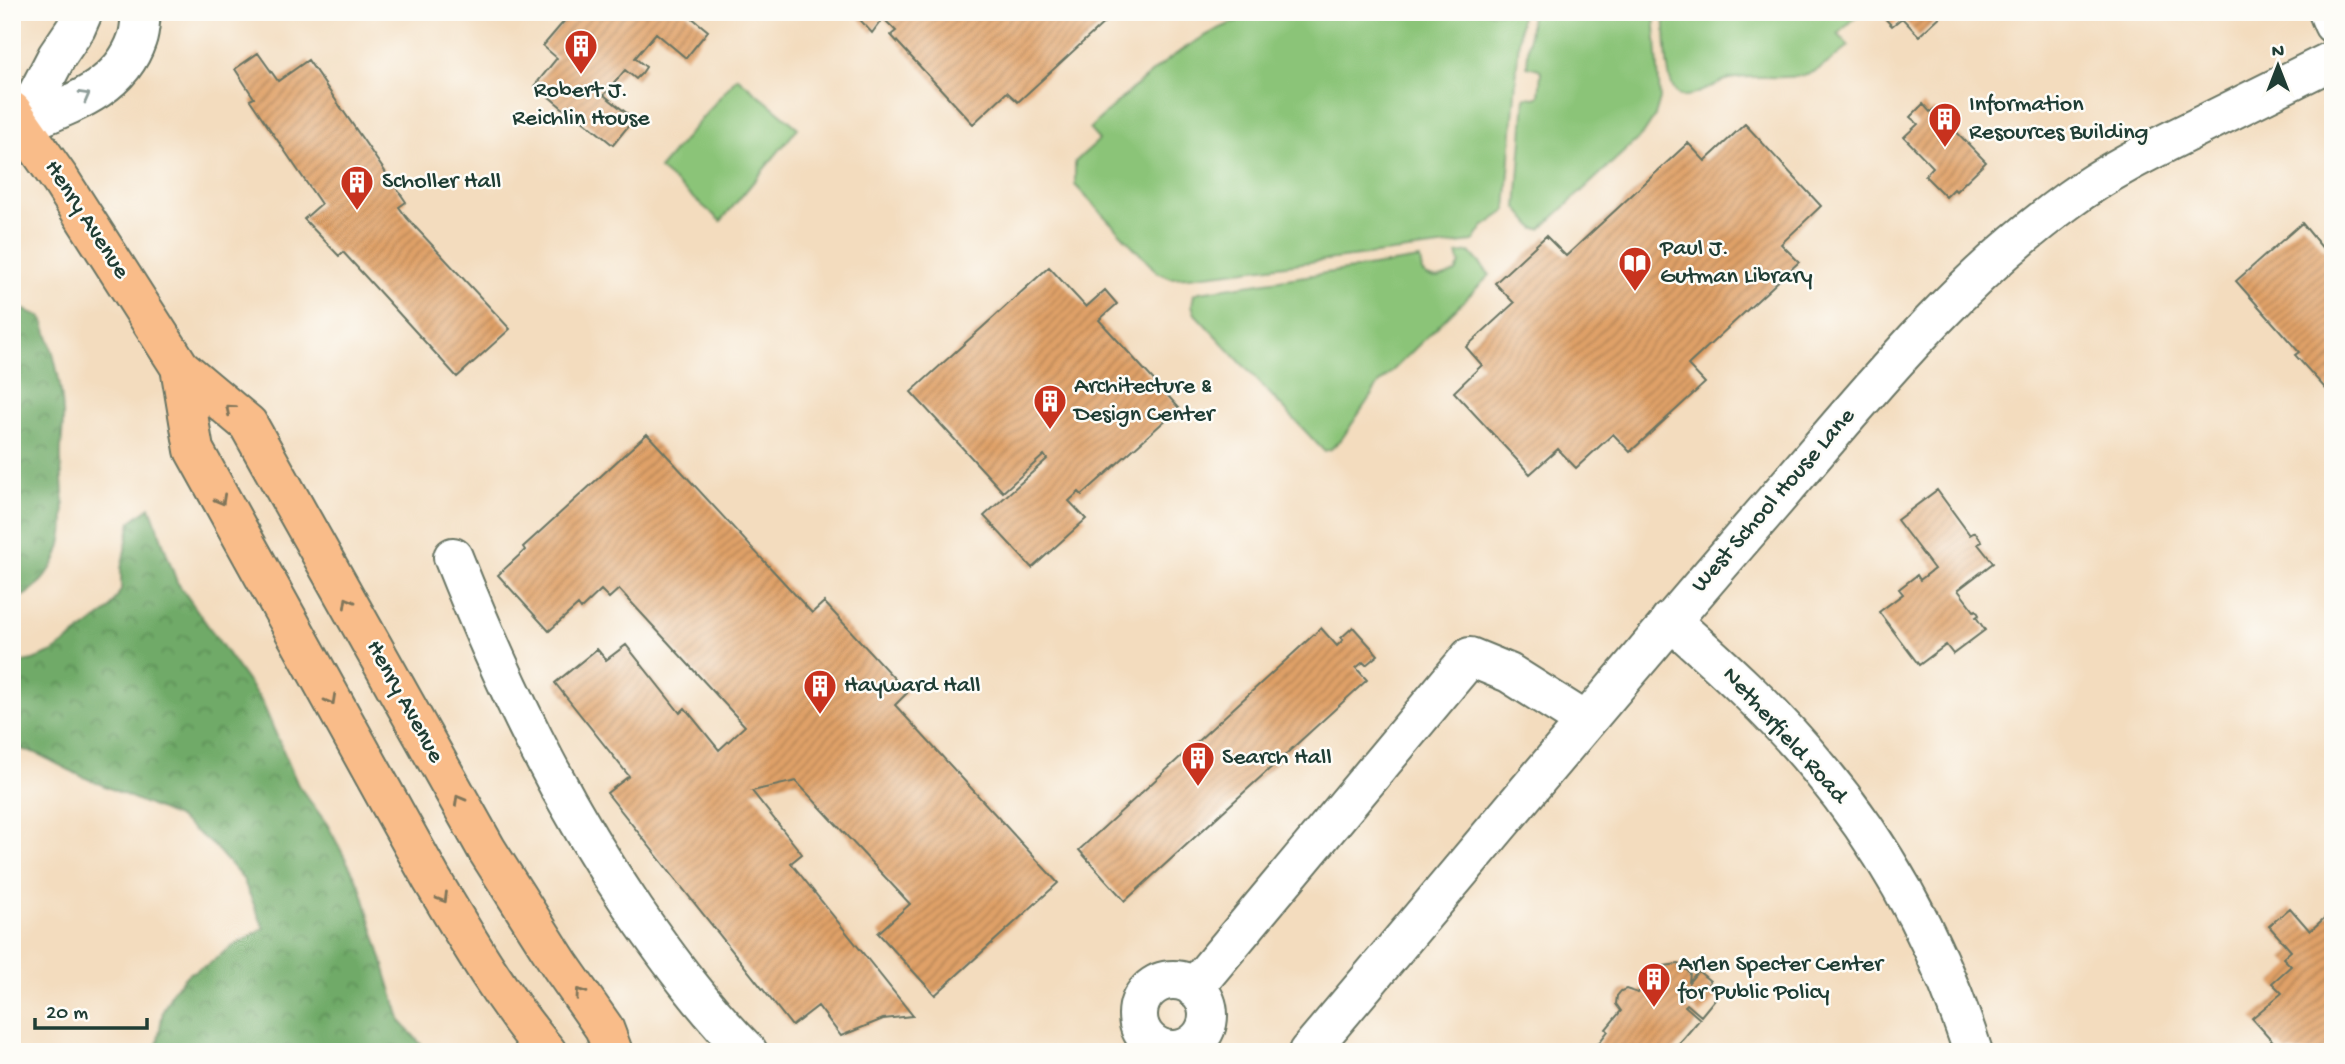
<svg xmlns="http://www.w3.org/2000/svg" width="2345" height="1064" viewBox="0 0 2345 1064" font-family="'Gochi Hand',sans-serif">
  <style>
    .green { fill: #8bc478; stroke: #558056; stroke-width: 2 }
    .forest { fill: url(#forest-crowns); stroke: #48744e; stroke-width: 2 }
    .building { fill: url(#building-hatch) }
    .lines { fill: none; stroke-linecap: round; stroke-linejoin: round }
    .minor-casing { stroke: #697564; stroke-width: 42 }
    .major-casing { stroke: #697564; stroke-width: 42 }
    .minor { stroke: #fff; stroke-width: 38 }
    .major { stroke: #f9bc89; stroke-width: 38 }
    .oneway { stroke: #8f9e9a }
    .oneway2 { stroke: #81765a }
    .labels { text-anchor: middle; dominant-baseline: central; stroke-width: 5; stroke-linejoin: round; paint-order: stroke }
    .poi-label { font-size: 24px; fill: #1f3d34; stroke: #fdfcf7; text-anchor: start }
    .street-label { font-size: 24px; fill: #1f3d34; stroke: #fdfcf7 }
  </style>
  <defs>
    <pattern id="forest-crowns" width="20" height="18" patternUnits="userSpaceOnUse" patternTransform="scale(1.75)"><rect width="20" height="18" fill="#70aa68"/><path d="M2 6a3 3 0 1 1 6 0M12 15a3 3 0 1 1 6 0" fill="none" stroke="#5b8c56"/></pattern>
    <pattern id="building-hatch" width="6" height="6" patternUnits="userSpaceOnUse" patternTransform="scale(1.75)"><rect width="6" height="6" fill="#e0a168"/><path d="M-1 1l2-2M0 6l6-6M5 7l2-2" fill="none" stroke="#b58456"/></pattern>
  </defs>
  <rect width="100%" height="100%" fill="#fdfcf7"/>
  <filter id="ink" filterUnits="userSpaceOnUse"><feTurbulence type="fractalNoise" baseFrequency=".0143" numOctaves="2"/><feDisplacementMap in="SourceGraphic" scale="14" xChannelSelector="R" yChannelSelector="G"/><feConvolveMatrix kernelMatrix="1 2 1 2 8 2 1 2 1" color-interpolation-filters="sRGB"/></filter>
  <filter id="wash" filterUnits="userSpaceOnUse"><feTurbulence type="fractalNoise" baseFrequency=".00686" numOctaves="4" result="noise"/><feDisplacementMap in="SourceGraphic" scale="28" xChannelSelector="R" yChannelSelector="G"/><feGaussianBlur stdDeviation="1.57" result="paint"/><feColorMatrix in="noise" values="0 0 0 0 0 0 0 0 0 0 0 0 0 0 0 0 0 1.4 0 .05"/><feComposite in="paint" operator="in"/></filter>
  <g filter="url(#wash)">
    <rect width="100%" height="100%" fill="#f3dcbe"/>
    <path class="green" d="M 1264,12 L 1521,12 L 1506,211 L 1483,227 L 1473,242 L 1189,277 L 1171,278 L 1157,272 L 1075,185 L 1075,162 L 1099,140 L 1089,129 C 1140,80 1194,30 1264,12 Z
      M 1531,12 L 1654,12 L 1660,99 L 1655,116 L 1644,133 L 1541,229 L 1535,229 L 1517,208 L 1525,97 L 1535,98 L 1539,96 L 1541,72 L 1539,69 L 1527,66 Z
      M 1664,12 L 1857,12 L 1859,14 L 1838,34 L 1849,46 C 1838,54 1827,66 1815,71 C 1789,83 1757,73 1729,79 C 1717,82 1690,101 1679,95 C 1664,87 1666,29 1664,12 Z
      M 737,77 L 798,128 L 721,221 L 659,169 Z
      M 1470,252 L 1490,275 L 1379,384 L 1343,437 L 1331,449 L 1324,451 L 1195,314 L 1192,305 L 1194,294 L 1199,292 L 1420,259 L 1422,272 C 1433,282 1444,277 1456,272 L 1460,264 L 1457,254 Z"/>
    <path class="forest" d="M 12,305 L 42,317 C 52,348 61,378 63,412 C 64,428 60,444 61,460 C 62,504 74,543 43,579 C 35,588 24,598 12,600 Z
      M 150,507 L 177,582 L 262,702 L 298,785 L 327,824 L 360,886 L 401,1022 L 428,1052 L 156,1052 L 163,1011 L 173,990 L 188,974 L 209,964 L 228,949 L 264,928 L 243,879 L 214,846 L 177,817 L 81,776 L 36,753 L 12,747 L 12,664 L 33,660 L 53,652 L 109,610 L 121,590 L 121,569 L 131,521 Z"/>
    <g id="blocks">
      <path class="building" d="M 572,12 L 685,12 L 708,31 L 686,58 L 656,33 L 635,58 L 646,67 L 642,73 L 636,79 L 625,70 L 604,95 L 634,119 L 613,145 L 569,109 L 566,111 L 535,85 L 557,58 L 543,46 Z
        M 853,12 L 1100,12 L 1107,20 L 1018,102 L 1007,92 L 973,124 L 891,35 L 896,31 L 883,18 L 872,33 Z
        M 1879,12 L 1945,12 L 1919,36 L 1902,18 L 1892,26 Z
        M 258,53 L 278,81 L 308,60 L 406,202 L 399,207 L 407,218 L 510,329 L 457,377 L 343,252 L 339,256 L 304,219 L 321,204 L 250,100 L 254,98 L 235,69 Z
        M 1923,104 L 1930,112 L 1934,109 L 1986,162 L 1956,191 L 1954,189 L 1946,197 L 1925,176 L 1933,167 L 1904,137 L 1918,124 L 1910,117 Z
        M 1745,124 L 1821,206 L 1781,244 L 1799,262 L 1688,365 L 1705,383 L 1630,452 L 1613,434 L 1576,468 L 1558,449 L 1530,474 L 1454,392 L 1482,365 L 1466,347 L 1514,303 L 1495,283 L 1546,236 L 1566,256 L 1688,143 L 1705,161 Z
        M 2302,223 L 2324,250 L 2326,248 L 2333,256 L 2333,397 L 2295,355 L 2299,352 L 2236,281 Z
        M 1049,267 L 1086,307 L 1105,290 L 1117,304 L 1099,320 L 1179,408 L 1082,495 L 1079,492 L 1069,501 L 1086,519 L 1032,568 L 984,516 L 1047,459 L 1044,455 L 1003,492 L 911,392 Z
        M 647,434 L 812,613 L 824,602 L 905,690 L 907,693 L 895,705 L 1058,883 L 935,995 L 878,933 L 910,904 L 796,781 L 752,791 L 802,854 L 791,863 L 913,1016 L 883,1019 L 841,1036 L 818,1006 L 792,1026 L 607,793 L 629,776 L 555,683 L 597,649 L 606,660 L 626,645 L 680,713 L 685,708 L 719,750 L 745,726 L 619,589 L 609,598 L 601,590 L 581,609 L 578,605 L 549,631 L 498,575 L 525,550 L 523,547 Z
        M 1937,490 L 1970,535 L 1975,532 L 1982,542 L 1978,544 L 1993,563 L 1958,590 L 1974,611 L 1976,610 L 1979,615 L 1976,617 L 1985,630 L 1953,654 L 1946,645 L 1919,665 L 1879,612 L 1903,594 L 1899,589 L 1917,575 L 1920,580 L 1934,569 L 1897,520 Z
        M 1353,627 L 1378,655 L 1366,665 L 1363,662 L 1356,668 L 1367,680 L 1125,901 L 1079,850 L 1321,628 L 1337,646 L 1343,640 L 1341,638 Z
        M 2290,908 L 2310,931 L 2330,913 L 2333,916 L 2333,1052 L 2286,1052 L 2279,1044 L 2277,1046 L 2252,1018 L 2282,993 L 2272,983 L 2291,966 L 2283,958 L 2291,951 L 2269,926 Z
        M 1679,964 L 1690,973 L 1689,982 L 1698,971 L 1710,981 L 1708,984 L 1719,994 L 1701,1016 L 1687,1004 L 1685,1006 L 1700,1019 L 1672,1052 L 1597,1052 L 1598,1044 L 1608,1031 L 1606,1029 L 1621,1011 L 1616,1004 L 1617,996 L 1621,991 L 1626,989 L 1638,993 L 1651,976 L 1654,978 L 1664,966 Z"/>
    </g>
  </g>
  <g filter="url(#ink)">
    <use href="#blocks" fill-opacity="0" stroke="#697564" stroke-width="2"/>
    <g class="lines">
      <defs>
        <path id="minor" d="M 2328,12 L 2333,24
          M 23,124 C 68,105 120,90 137,39 C 140,31 140,21 141,12
          M 17,133 L 57,56 L 76,28 L 83,12
          M 453,557 C 503,683 558,798 635,911 C 669,960 705,1009 748,1052
          M 1670,620 C 1722,666 1774,713 1818,767 C 1888,851 1940,948 1973,1052
          M1138 1015a35 35 0 1 1 70 0a35 35 0 1 1-70 0Z
          M 1194,988 L 1470,657 L 1509,673 L 1585,721
          M 1308,1052 C 1463,869 1615,684 1772,504 C 1865,396 1954,283 2070,199 C 2107,172 2149,151 2190,131 C 2238,107 2285,84 2333,60"/>
        <path id="major" d="M 12,111 L 61,181 L 180,367 L 248,424 L 487,850 L 560,965 L 604,1028 L 613,1052
          M 180,367 L 194,450 L 431,878 C 466,937 502,999 547,1052"/>
      </defs>
      <use href="#minor" class="minor-casing"/>
      <use href="#major" class="major-casing"/>
      <use href="#minor" class="minor"/>
      <use href="#major" class="major"/>
    </g>
    <defs><path id="oneway-chevron" d="M-2-3.5L2.5 0L-2 3.5" fill="none" stroke-width="1.6" stroke-linecap="round" stroke-linejoin="round" transform="scale(1.75)"/></defs>
    <use class="oneway" href="#oneway-chevron" transform="translate(85 96) rotate(-29)"/>
    <g class="oneway2">
      <use href="#oneway-chevron" transform="translate(230 409) rotate(-140)"/>
      <use href="#oneway-chevron" transform="translate(221 500) rotate(61)"/>
      <use href="#oneway-chevron" transform="translate(348 602) rotate(-119)"/>
      <use href="#oneway-chevron" transform="translate(331 700) rotate(61)"/>
      <use href="#oneway-chevron" transform="translate(459 800) rotate(-119)"/>
      <use href="#oneway-chevron" transform="translate(443 898) rotate(59)"/>
      <use href="#oneway-chevron" transform="translate(580 993) rotate(-125)"/>
    </g>
  </g>
  <defs>
    <symbol id="building-pin" viewBox="-11 -11 22 30"><path d="M0 17L-7.5 6A9.5 9.5 0 1 1 7.5 6Z" fill="#c8321e" stroke="#fdfcf7"/><path d="M-4-6H4V6H1V3H-1V6H-4ZM-2.5-4.3h1.7v1.8h-1.7ZM.8-4.3h1.7v1.8H.8ZM-2.5-1h1.7V.8h-1.7ZM.8-1h1.7V.8H.8Z" fill="#fff"/></symbol>
    <symbol id="library-pin" viewBox="-11 -11 22 30"><path d="M0 17L-7.5 6A9.5 9.5 0 1 1 7.5 6Z" fill="#c8321e" stroke="#fdfcf7"/><path d="M-6-4Q-3-5.5-.7-3.5V5Q-3 3-6 4ZM6-4Q3-5.5 .7-3.5V5Q3 3 6 4Z" fill="#fff"/></symbol>
  </defs>
  <g fill-rule="evenodd">
    <use href="#building-pin" x="562" y="27" width="38" height="52"/>
    <use href="#building-pin" x="1926" y="100" width="38" height="52"/>
    <use href="#building-pin" x="338" y="163" width="38" height="52"/>
    <use href="#library-pin" x="1616" y="244" width="38" height="52"/>
    <use href="#building-pin" x="1031" y="382" width="38" height="52"/>
    <use href="#building-pin" x="801" y="667" width="38" height="52"/>
    <use href="#building-pin" x="1179" y="739" width="38" height="52"/>
    <use href="#building-pin" x="1635" y="960" width="38" height="52"/>
  </g>
  <g class="labels">
    <g class="poi-label">
      <text x="581" y="91" text-anchor="middle">Robert J.<tspan x="581" dy="28">Reichlin House</tspan></text>
      <text x="1969" y="105">Information<tspan x="1969" dy="28">Resources Building</tspan></text>
      <text x="382" y="182">Scholler Hall</text>
      <text x="1660" y="249">Paul J.<tspan x="1660" dy="28">Gutman Library</tspan></text>
      <text x="1074" y="387">Architecture &amp;<tspan x="1074" dy="28">Design Center</tspan></text>
      <text x="844" y="686">Hayward Hall</text>
      <text x="1222" y="758">Search Hall</text>
      <text x="1678" y="965">Arlen Specter Center<tspan x="1678" dy="28">for Public Policy</tspan></text>
    </g>
    <g class="street-label">
      <text transform="translate(86 220) rotate(57)">Henry Avenue</text>
      <text transform="translate(1774 501) rotate(-49)">West School House Lane</text>
      <text transform="translate(404 702) rotate(61)">Henry Avenue</text>
      <text transform="translate(1784 736) rotate(48)">Netherfield Road</text>
    </g>
  </g>
  <rect width="2345" height="1064" fill="none" stroke="#fdfcf7" stroke-width="42"/>
  <g transform="translate(2278 66)" stroke="#fdfcf7" stroke-width="5" paint-order="stroke">
  <path d="M0-5L12 26L0 18L-12 26Z" fill="#1f3d34"/>
  <text y="-10" font-size="19" font-weight="bold" text-anchor="middle" fill="#1f3d34">N</text>
  </g>
  <path d="M35 1018v10h112v-10" fill="none" stroke="#1f3d34" stroke-width="3.5"/>
  <text x="46" y="1018" font-size="21" fill="#1f3d34" stroke="#fdfcf7" stroke-width="5" paint-order="stroke">20 m</text>
</svg>
